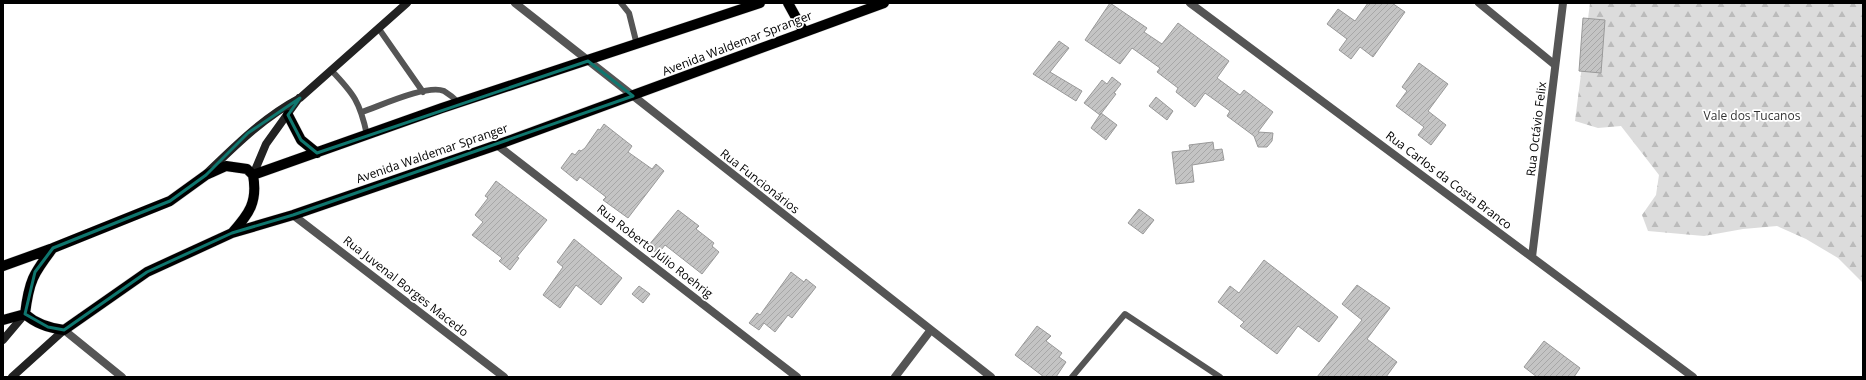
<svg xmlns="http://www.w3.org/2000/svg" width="1866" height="380" viewBox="0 0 1866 380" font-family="'Open Sans',sans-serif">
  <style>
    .forest { fill: url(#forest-firs) }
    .building { fill: url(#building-hatch); stroke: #999 }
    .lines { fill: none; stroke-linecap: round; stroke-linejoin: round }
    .primary-casing { stroke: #dbdbdb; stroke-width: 11 }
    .lane { stroke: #555; stroke-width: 6 }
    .street { stroke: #555; stroke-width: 8 }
    .secondary { stroke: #222; stroke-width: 8 }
    .primary { stroke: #000; stroke-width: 10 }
    .marked { fill: none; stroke: #0f766e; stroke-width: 3; stroke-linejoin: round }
    .labels { text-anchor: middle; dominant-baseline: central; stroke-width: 3.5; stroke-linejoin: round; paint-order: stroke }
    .street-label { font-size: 12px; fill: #000; stroke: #fff }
    .park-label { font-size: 12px; fill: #333; stroke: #fff }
  </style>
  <defs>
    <pattern id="forest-firs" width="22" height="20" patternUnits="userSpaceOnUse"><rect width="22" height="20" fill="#dcdcdc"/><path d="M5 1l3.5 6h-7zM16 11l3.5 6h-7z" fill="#bbb"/></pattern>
    <pattern id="building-hatch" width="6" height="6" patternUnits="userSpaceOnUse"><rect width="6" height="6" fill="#c4c4c4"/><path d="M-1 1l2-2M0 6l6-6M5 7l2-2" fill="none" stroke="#a7a7a7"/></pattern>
  </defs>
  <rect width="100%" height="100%" fill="#fff"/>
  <path class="forest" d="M 1590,3 L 1863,3 L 1863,283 L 1838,258 L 1806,239 L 1777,226 L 1743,229 L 1704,236 L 1648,231 L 1642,215 L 1656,195 L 1659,175 L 1621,126 L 1598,128 L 1575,121 Z"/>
  <path class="building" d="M 1110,3 L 1147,28 L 1144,32 L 1162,44 L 1178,23 L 1229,61 L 1217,78 L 1240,95 L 1244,90 L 1273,112 L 1258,132 L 1273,133 L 1272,141 L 1267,147 L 1258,147 L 1254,136 L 1227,116 L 1230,111 L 1205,93 L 1195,107 L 1176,92 L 1178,88 L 1157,72 L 1160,68 L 1132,48 L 1120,64 L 1085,40 Z
    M 1368,3 L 1392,3 L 1405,12 L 1373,57 L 1360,47 L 1351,59 L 1339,50 L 1347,39 L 1327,24 L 1338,9 L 1355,21 Z
    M 1583,18 L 1605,20 L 1601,73 L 1579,71 Z
    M 1059,41 L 1069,48 L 1050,72 L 1082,91 L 1076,101 L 1033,74 Z
    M 1419,63 L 1448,84 L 1428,111 L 1446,125 L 1431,145 L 1418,135 L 1424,127 L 1396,106 L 1407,91 L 1402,87 Z
    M 1112,77 L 1121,84 L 1114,93 L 1116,94 L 1100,115 L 1084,103 L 1102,80 L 1107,84 Z
    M 1156,97 L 1173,111 L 1167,120 L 1149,106 Z
    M 1101,113 L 1117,125 L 1106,140 L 1091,128 Z
    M 604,124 L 632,146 L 628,152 L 652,169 L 656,164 L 664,171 L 628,218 L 603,200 L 606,197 L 580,177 L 577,181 L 561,168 L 572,153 L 575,155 L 579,150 L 581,151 L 585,148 L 598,129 L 600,130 Z
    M 1213,142 L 1214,150 L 1222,149 L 1224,160 L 1192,165 L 1194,182 L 1176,184 L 1172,152 L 1190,150 L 1189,145 Z
    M 496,181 L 547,220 L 517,257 L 519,258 L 510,270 L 499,261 L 502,258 L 472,235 L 483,222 L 475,215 L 488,198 L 485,196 Z
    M 1139,209 L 1154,220 L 1143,234 L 1128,223 Z
    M 678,210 L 699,226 L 696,229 L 714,243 L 712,246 L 719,252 L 702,274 L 665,245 L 658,254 L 648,246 Z
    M 574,239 L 622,278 L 601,305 L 576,285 L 560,308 L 543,295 L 563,267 L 557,262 Z
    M 1264,260 L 1338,317 L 1319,342 L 1298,326 L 1277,354 L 1240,326 L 1244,322 L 1218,302 L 1230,286 L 1239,293 Z
    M 791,272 L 804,282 L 806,279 L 816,287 L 792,318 L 788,315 L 775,332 L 764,323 L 759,330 L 749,323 L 757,313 L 760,315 Z
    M 1357,285 L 1390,308 L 1367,339 L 1397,362 L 1386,377 L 1317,377 L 1362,320 L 1342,304 Z
    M 639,286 L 650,294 L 643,303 L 632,294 Z
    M 1037,326 L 1051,336 L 1046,341 L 1062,353 L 1059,357 L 1066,362 L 1056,377 L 1044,377 L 1015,355 Z
    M 1544,341 L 1580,368 L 1574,377 L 1537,377 L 1524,367 Z"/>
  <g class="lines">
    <defs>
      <path id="primary" d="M 788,3 L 804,32
        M 288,115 L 301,140 L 317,153
        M 253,175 L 442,108 L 760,3
        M 232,233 C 249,214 258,202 253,175
        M 3,266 L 53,248 L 170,201 L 206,175 L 226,166 L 247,169 L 253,175
        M 25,314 C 36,324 49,328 64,330 L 147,272 L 232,233 L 293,215 L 497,145 L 884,3
        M 25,314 C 29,281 33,274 53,248
        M 3,320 L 25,314"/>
    </defs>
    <use href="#primary" class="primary-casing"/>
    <path class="lane" d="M 621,3 L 629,13 L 637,45
      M 379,29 L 423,92
      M 331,70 C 354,94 360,102 367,135
      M 362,112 C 380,106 427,84 444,91 C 449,94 455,99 459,103
      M 1072,377 L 1125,314 L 1220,377"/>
    <path class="street" d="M 515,3 L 991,377
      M 1190,3 L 1693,377
      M 1479,3 L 1555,65
      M 497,145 L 797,377
      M 293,215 L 504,377
      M 1532,257 L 1563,3
      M 64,330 L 122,377
      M 895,377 L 930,331"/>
    <path class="secondary" d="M 207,173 C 236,145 264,117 300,98 L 407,3
      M 253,175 L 266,144 L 299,98
      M 3,340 L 25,314
      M 12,377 L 64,330"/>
    <use href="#primary" class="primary"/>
  </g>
  <path class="marked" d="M 588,61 L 633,96 L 293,215 L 232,233 L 147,272 L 64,330 L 48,327 L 25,314 L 35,272 L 53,248 L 170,201 L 206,175 L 248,133 L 300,98 L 288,115 L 301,140 L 317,153 Z"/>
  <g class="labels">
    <g class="street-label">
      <text transform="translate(737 43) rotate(-21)">Avenida Waldemar Spranger</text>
      <text transform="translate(1536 129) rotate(-83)">Rua Octávio Felix</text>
      <text transform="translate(432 153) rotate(-19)">Avenida Waldemar Spranger</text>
      <text transform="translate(1449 180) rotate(37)">Rua Carlos da Costa Branco</text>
      <text transform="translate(760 181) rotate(38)">Rua Funcionários</text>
      <text transform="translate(655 251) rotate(38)">Rua Roberto Júlio Roehrig</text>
      <text transform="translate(406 286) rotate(38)">Rua Juvenal Borges Macedo</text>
    </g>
    <g class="park-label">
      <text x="1752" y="115">Vale dos Tucanos</text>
    </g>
  </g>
  <rect width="1866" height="380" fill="none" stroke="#000000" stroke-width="8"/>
</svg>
